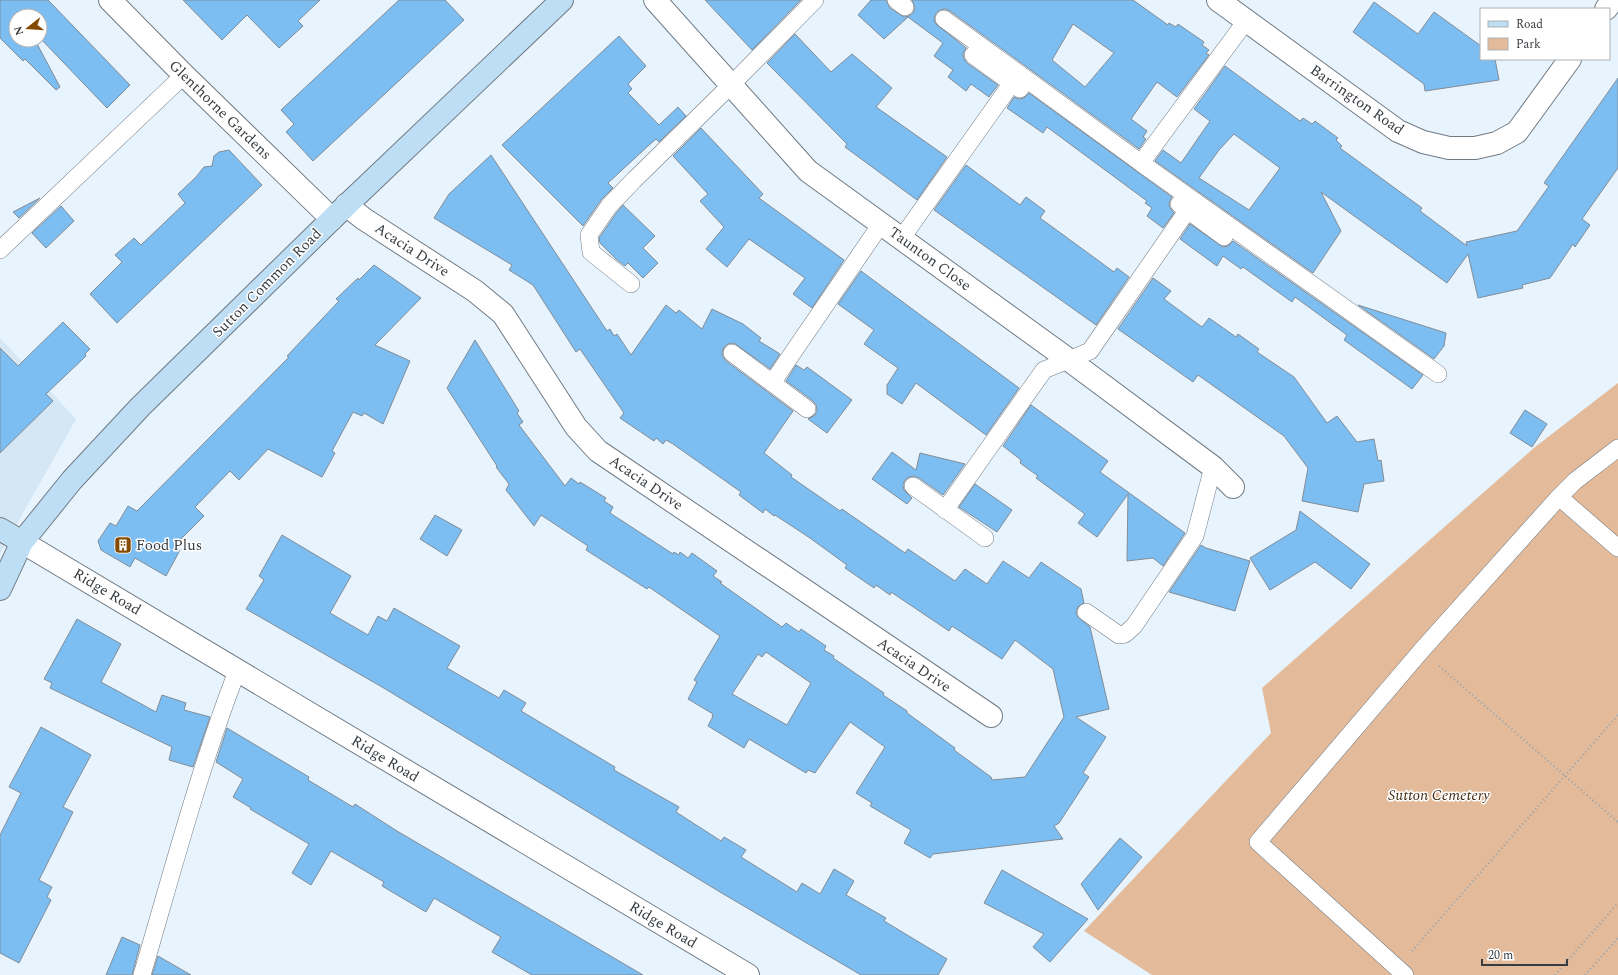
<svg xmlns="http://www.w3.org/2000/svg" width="1618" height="975" viewBox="0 0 1618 975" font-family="Spectral,serif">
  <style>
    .built { fill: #d5e7f5 }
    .green { fill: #e3bb9a }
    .building { fill: #7cbef2; stroke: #828c96; fill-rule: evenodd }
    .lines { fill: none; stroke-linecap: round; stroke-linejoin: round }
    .lane-casing { stroke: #707a83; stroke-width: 18 }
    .street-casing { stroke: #707a83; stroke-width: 24 }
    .secondary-casing { stroke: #707a83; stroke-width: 24 }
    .path { stroke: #9aa3aa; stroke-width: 2.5; stroke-dasharray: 1 3; stroke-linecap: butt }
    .lane { stroke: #fff; stroke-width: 17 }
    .street { stroke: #fff; stroke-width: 22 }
    .secondary { stroke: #bddef4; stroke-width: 22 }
    .labels { text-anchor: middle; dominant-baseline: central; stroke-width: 3; stroke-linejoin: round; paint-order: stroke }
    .street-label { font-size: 15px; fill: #373c40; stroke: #fff }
    .poi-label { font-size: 15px; fill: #373c40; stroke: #fff; text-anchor: start }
    .park-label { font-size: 15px; font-style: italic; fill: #452c14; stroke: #fff }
  </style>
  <rect width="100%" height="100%" fill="#e7f3fd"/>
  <path class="built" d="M 0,338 L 76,419 L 0,554 Z"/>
  <path class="green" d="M 1618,383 L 1618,975 L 1152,975 L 1084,931 L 1271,733 L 1262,688 L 1535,447 Z"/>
  <path class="building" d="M 0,0 L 48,0 L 130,85 L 107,108 L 40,38 L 40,16 L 16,16 L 16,40 L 35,40 L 60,87 L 56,90 L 25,59 L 23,61 L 0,38 Z
    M 183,0 L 320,0 L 298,21 L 303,26 L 279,48 L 247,15 L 222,40 Z
    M 399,0 L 445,0 L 464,20 L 313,161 L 286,132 L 294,124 L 281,110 Z
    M 705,0 L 801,0 L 752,50 Z
    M 871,0 L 886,0 L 890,8 L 904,17 L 909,16 L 913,13 L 915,8 L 912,0 L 1133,0 L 1168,25 L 1169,23 L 1176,27 L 1178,24 L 1204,42 L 1202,45 L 1209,50 L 1206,53 L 1209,55 L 1177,97 L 1157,82 L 1131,119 L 1147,131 L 1143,137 L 1146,139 L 1139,149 L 950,11 L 945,9 L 940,10 L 936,13 L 934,18 L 935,23 L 966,48 L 963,54 L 964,59 L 967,63 L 998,85 L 989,97 L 971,84 L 966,91 L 948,77 L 953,70 L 934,56 L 943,43 L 908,17 L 884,39 L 858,15 ZM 1073,24 L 1114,53 L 1085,87 L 1052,60 Z
    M 1374,2 L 1418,34 L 1434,12 L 1481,46 L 1481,59 L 1495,59 L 1499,80 L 1425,91 L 1424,84 L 1353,32 Z
    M 795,34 L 831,72 L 852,54 L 892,88 L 876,107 L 947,157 L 917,200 L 845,147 L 847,144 L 767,63 Z
    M 619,36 L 646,66 L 628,84 L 632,89 L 628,93 L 659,125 L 678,107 L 686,116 L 659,142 L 656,139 L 648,146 L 608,183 L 613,188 L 601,200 L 583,226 L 502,145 Z
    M 1225,66 L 1300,121 L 1303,118 L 1312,124 L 1315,121 L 1338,138 L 1336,140 L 1342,146 L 1340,148 L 1422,208 L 1420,211 L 1467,246 L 1466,242 L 1517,231 L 1549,186 L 1544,183 L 1618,78 L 1618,168 L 1582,219 L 1590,225 L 1575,247 L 1573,244 L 1550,278 L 1522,285 L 1523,288 L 1478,298 L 1468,254 L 1447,283 L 1321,192 L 1341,231 L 1313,273 L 1155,161 L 1163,150 L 1181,163 L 1210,121 L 1194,109 ZM 1234,134 L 1280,168 L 1249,210 L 1199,178 L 1219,150 Z
    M 1029,93 L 1172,197 L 1169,203 L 1170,208 L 1174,213 L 1163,228 L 1147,216 L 1152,208 L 1145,203 L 1147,201 L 1047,127 L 1043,133 L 1007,108 L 1014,97 L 1019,99 L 1024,98 Z
    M 701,128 L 763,194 L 759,198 L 844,260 L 812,308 L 793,294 L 805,278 L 749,239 L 727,267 L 706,249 L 724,227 L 700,201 L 708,194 L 673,156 Z
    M 229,150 L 262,185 L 117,323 L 90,294 L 122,262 L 115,255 L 134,238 L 141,245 L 185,203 L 178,194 L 196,177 L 204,167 L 212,166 L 214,156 L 219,152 Z
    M 491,155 L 607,331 L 610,329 L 614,336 L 617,334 L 631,355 L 666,305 L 676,313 L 679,310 L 702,329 L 712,309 L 743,324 L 761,338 L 759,341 L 780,354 L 770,369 L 734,343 L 728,344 L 724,347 L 722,352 L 723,357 L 726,361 L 793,411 L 764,453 L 792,475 L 791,477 L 840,511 L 842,509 L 905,553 L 908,549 L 955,581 L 965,569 L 987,584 L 1003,561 L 1029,578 L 1041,562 L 1081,589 L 1084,603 L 1078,607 L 1076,612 L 1077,616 L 1090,627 L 1109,709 L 1076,717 L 1106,737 L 1083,773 L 1089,777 L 1059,823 L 1054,826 L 1063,839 L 933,854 L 930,858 L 904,843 L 911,830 L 870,806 L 872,803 L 856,793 L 885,747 L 850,722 L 815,773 L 808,770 L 806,773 L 749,739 L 744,748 L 708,726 L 713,716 L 712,716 L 713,714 L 688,699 L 697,682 L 694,680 L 720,636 L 649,587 L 647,589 L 586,550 L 588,546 L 541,515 L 534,526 L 506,490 L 509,484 L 496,467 L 497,466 L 447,388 L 475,340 L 519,411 L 517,413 L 523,422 L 519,425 L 565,486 L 571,478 L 579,484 L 580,482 L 606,498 L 604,501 L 613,507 L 610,513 L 673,554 L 674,552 L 679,555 L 680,552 L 688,558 L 692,553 L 717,571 L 713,576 L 722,582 L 720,583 L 782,627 L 786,623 L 799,632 L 801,629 L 826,646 L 824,650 L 834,656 L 833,658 L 884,693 L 883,695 L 907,711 L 907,713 L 955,748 L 954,750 L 991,777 L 992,780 L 1025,777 L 1064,717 L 1053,669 L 1015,640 L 1002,659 L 952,626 L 949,631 L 891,592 L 890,595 L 876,585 L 874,588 L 845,568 L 847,565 L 810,538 L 775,515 L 774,516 L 765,509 L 763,513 L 739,495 L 741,492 L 673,444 L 666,440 L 663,444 L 656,438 L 654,441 L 620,418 L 624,413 L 580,349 L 576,352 L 533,285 L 509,270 L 512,265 L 434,218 L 449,194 ZM 766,652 L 811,683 L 787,725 L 732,694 L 758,654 L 762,657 Z
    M 966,165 L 1020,205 L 1026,197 L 1045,211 L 1040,218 L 1114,272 L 1117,268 L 1129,277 L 1096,325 L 934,210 Z
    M 40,198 L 19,218 L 13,212 Z
    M 623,205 L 655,236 L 643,248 L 658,263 L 643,278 L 628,263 L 625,266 L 616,259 L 600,243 L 599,238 L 617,212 Z
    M 61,206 L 74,221 L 46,248 L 32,233 Z
    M 1190,224 L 1223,247 L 1228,246 L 1233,241 L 1423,375 L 1412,389 L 1344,340 L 1347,335 L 1295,297 L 1292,302 L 1243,267 L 1241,269 L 1223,256 L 1217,266 L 1180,239 Z
    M 374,265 L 421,298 L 375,345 L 410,361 L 383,424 L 364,413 L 362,416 L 353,412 L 332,451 L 335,453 L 322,477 L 268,449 L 239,480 L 230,471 L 195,507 L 204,516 L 174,546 L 180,550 L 166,576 L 135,558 L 130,567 L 101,550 L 98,541 L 110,523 L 116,526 L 128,506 L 137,511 L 289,357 L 287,356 L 339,301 L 336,299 L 358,278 L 359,280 Z
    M 861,271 L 1019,388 L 986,435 L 916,383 L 902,404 L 887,394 L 887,385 L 898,368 L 864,344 L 874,330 L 838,304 Z
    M 1153,278 L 1171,291 L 1164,299 L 1202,327 L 1209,318 L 1236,337 L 1238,334 L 1259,349 L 1257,352 L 1294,377 L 1327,423 L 1337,416 L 1357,442 L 1374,439 L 1378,461 L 1381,460 L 1384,481 L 1364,484 L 1358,512 L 1302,501 L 1308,468 L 1284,436 L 1198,375 L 1193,382 L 1118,329 Z
    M 1358,305 L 1446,333 L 1444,346 L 1434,359 Z
    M 63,322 L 90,349 L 85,354 L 86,356 L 46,394 L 53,401 L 0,453 L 0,348 L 18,366 Z
    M 796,365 L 804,370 L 807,367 L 852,400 L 827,433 L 808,419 L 815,415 L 817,411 L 816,405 L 813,401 L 786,381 Z
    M 1031,405 L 1108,461 L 1100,472 L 1185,533 L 1163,566 L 1153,558 L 1127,561 L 1128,494 L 1097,537 L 1078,523 L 1085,514 L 1036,478 L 1038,476 L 1020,463 L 1021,460 L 1003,446 Z
    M 1525,410 L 1547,424 L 1532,447 L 1510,433 Z
    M 892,452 L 916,470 L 920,453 L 965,464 L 943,495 L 919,478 L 914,476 L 909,477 L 905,480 L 903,485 L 904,490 L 912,498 L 907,504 L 872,479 Z
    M 975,484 L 1012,510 L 997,532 L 959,507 Z
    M 1300,511 L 1370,564 L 1351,589 L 1315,562 L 1270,590 L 1250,558 L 1296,530 Z
    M 435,515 L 462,530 L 447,556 L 420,539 Z
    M 282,535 L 351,576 L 330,613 L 368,635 L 378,616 L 387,621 L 394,608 L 460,646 L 447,668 L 499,698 L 504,690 L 526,703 L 521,711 L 615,767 L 614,770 L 679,807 L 676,812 L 721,841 L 724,837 L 746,850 L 741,857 L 797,892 L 802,883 L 820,894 L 834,869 L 846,876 L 854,881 L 846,895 L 886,918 L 884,921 L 947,959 L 938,975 L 861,975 L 720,892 L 382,687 L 246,609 L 264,580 L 259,576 Z
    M 1201,545 L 1206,548 L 1250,561 L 1235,611 L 1169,592 Z
    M 77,619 L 121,644 L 101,682 L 156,712 L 162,695 L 186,703 L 184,710 L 210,717 L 193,767 L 169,760 L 172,747 L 50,688 L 52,683 L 44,679 Z
    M 41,727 L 91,755 L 63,807 L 73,812 L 39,880 L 52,887 L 47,897 L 51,900 L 19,963 L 0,953 L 0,835 L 21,793 L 9,787 Z
    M 227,728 L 309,777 L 308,780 L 353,807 L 355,804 L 397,831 L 643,975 L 532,975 L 492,952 L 501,937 L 434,898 L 426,912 L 382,886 L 384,882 L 331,851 L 311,885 L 292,873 L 309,844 L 250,809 L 251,808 L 233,797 L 243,779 L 216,762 Z
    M 1120,838 L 1142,857 L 1098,910 L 1081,884 Z
    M 1002,870 L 1088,919 L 1050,962 L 1033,947 L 1044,934 L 984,903 Z
    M 122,937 L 140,945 L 132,975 L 106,975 Z
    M 158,956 L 191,975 L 152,975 Z"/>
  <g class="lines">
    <defs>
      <path id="lane" d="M 896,0 L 905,7
        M 944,19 L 1141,163
        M 1246,21 L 1141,163 L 1438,374
        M 973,55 L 1020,89
        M 1179,204 L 1224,237
        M 901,239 L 1012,83
        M 0,250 L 184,75
        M 631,284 L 591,252 L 589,235 L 609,206 L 634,180 L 731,85 L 815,0
        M 732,353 L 807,409
        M 772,383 L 881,224
        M 913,486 L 985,538
        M 1559,497 L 1618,548
        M 945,510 L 1044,370 L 1090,351 L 1187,211
        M 1086,612 L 1119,635 L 1125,634 L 1134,626 L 1195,536 L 1213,467
        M 142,975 C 172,873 199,770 237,671
        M 1405,975 L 1258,842 L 1421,651 L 1559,497 L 1575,481 L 1618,448"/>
      <path id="street" d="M 110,0 L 184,75 L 332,219
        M 655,0 L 808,171 L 1069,360 L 1213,467 L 1233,487
        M 1218,0 L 1398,131 L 1423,142 L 1449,148 L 1475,148 L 1497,143 L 1517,132 L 1570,59
        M 1606,9 L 1613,0
        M 346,205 L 364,219 L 475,291 L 503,314 L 576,427 L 598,451 L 991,716
        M 22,542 L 748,975"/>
      <path id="secondary" d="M 0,529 L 22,542
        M 0,589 L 22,542 L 72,480 L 140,407 L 332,219 L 562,0"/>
    </defs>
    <use href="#lane" class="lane-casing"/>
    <use href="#street" class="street-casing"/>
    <use href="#secondary" class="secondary-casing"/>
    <path class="path" d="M 1439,666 L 1618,822
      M 1412,951 L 1618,715
      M 1555,975 L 1618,903
      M 1585,975 L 1618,938"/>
    <use href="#lane" class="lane"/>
    <use href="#street" class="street"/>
    <use href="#secondary" class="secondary"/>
  </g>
  <defs>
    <symbol id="building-square" viewBox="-11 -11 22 22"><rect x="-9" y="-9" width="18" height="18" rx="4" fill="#854a02" stroke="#fff"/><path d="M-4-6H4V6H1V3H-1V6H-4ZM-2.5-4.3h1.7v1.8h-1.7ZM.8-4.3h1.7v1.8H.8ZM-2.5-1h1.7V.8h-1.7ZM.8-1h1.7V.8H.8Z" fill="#fff"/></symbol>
  </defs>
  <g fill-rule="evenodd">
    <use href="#building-square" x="113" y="535" width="20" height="20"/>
  </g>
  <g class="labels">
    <g class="street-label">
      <text transform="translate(1357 100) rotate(35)">Barrington Road</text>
      <text transform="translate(220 110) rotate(44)">Glenthorne Gardens</text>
      <text transform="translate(412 250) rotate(33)">Acacia Drive</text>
      <text transform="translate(930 259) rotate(36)">Taunton Close</text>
      <text transform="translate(267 283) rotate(-45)">Sutton Common Road</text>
      <text transform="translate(646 483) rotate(34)">Acacia Drive</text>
      <text transform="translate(107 592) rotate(31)">Ridge Road</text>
      <text transform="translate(914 665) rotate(34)">Acacia Drive</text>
      <text transform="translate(385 759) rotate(31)">Ridge Road</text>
      <text transform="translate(663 925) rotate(31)">Ridge Road</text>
    </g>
    <g class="poi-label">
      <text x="136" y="545">Food Plus</text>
    </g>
    <g class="park-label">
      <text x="1439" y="795">Sutton Cemetery</text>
    </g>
  </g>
  <rect x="1480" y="8" width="130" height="52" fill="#ffffff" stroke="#afb1b3"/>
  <rect x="1488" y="21" width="20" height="6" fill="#bddef4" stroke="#afb1b3"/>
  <text x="1516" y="28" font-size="12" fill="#373c40">Road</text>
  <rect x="1488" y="38" width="20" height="12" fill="#e3bb9a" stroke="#afb1b3"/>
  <text x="1516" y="48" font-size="12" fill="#373c40">Park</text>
  <g transform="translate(28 28) rotate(253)"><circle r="19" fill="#ffffff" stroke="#afb1b3"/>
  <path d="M0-3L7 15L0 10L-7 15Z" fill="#854a02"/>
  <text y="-6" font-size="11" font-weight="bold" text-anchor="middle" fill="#373c40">N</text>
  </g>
  <path d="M1482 959v6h85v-6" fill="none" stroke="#373c40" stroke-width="2"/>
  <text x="1488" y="959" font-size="12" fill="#373c40" stroke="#ffffff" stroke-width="3" paint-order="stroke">20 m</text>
</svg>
